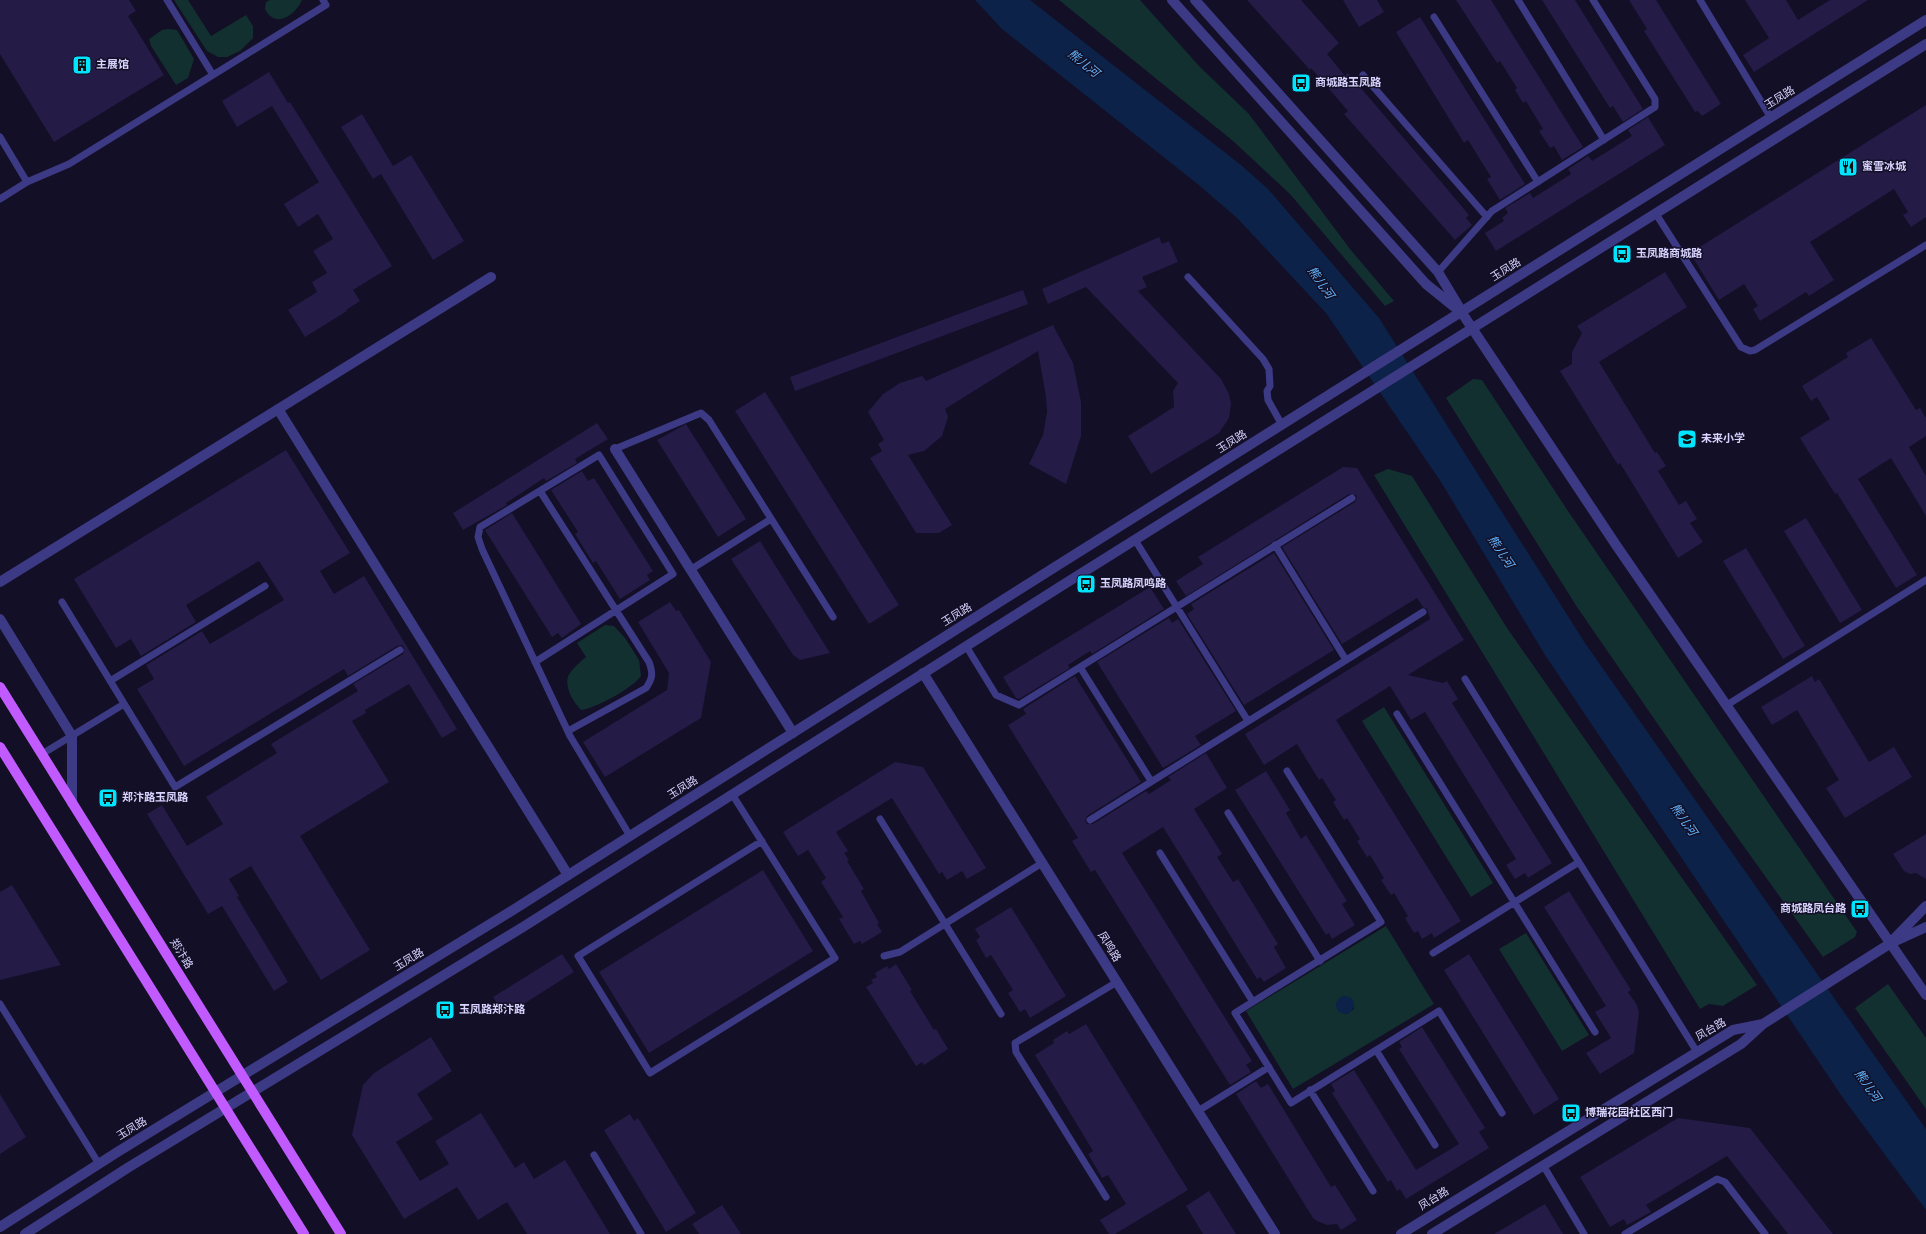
<svg xmlns="http://www.w3.org/2000/svg" width="1926" height="1234" viewBox="0 0 1926 1234" font-family="Overpass,'Noto Sans SC',sans-serif">
  <style>
    .green { fill: #12302f; fill-rule: evenodd }
    .water { fill: #0c2248 }
    .building { fill: #241b47 }
    .lines { fill: none; stroke-linecap: round; stroke-linejoin: round }
    .service { stroke: #3d3a85; stroke-width: 7 }
    .minor { stroke: #3d3a85; stroke-width: 10 }
    .tertiary { stroke: #3d3a85; stroke-width: 10 }
    .primary { stroke: #c25bff; stroke-width: 10 }
    .labels { text-anchor: middle; dominant-baseline: central; stroke-width: 3; stroke-linejoin: round; paint-order: stroke }
    .poi-label { font-size: 11px; font-weight: bold; fill: #d9d4ff; stroke: #130f26; text-anchor: start }
    .street-label { font-size: 11px; fill: #d9d4ff; stroke: #130f26 }
    .water-label { font-size: 12px; font-style: italic; fill: #62b6ff; stroke: #130f26 }
  </style>
  <rect width="100%" height="100%" fill="#130f26"/>
  <path class="green" d="M 174,0 L 188,0 L 211,36 L 246,15 L 253,26 L 253,38 L 240,51 L 227,57 L 218,57 L 207,51 Z
    M 270,0 L 302,0 C 295,16 275,29 265,9 L 266,2 Z
    M 1059,0 L 1140,0 L 1199,66 L 1249,114 L 1350,249 L 1394,301 L 1385,306 L 1290,194 L 1233,141 Z
    M 168,29 L 177,30 L 194,59 L 188,78 L 176,85 L 151,46 L 149,39 L 162,30 Z
    M 1473,379 L 1482,380 L 1568,511 L 1857,932 L 1855,937 L 1823,957 L 1697,781 L 1577,607 L 1446,398 Z
    M 1388,469 L 1412,476 L 1507,628 L 1757,985 L 1723,1006 L 1709,1004 L 1700,1009 L 1374,475 Z
    M 605,625 L 614,626 L 625,638 L 639,660 L 641,676 C 633,688 596,708 581,710 C 573,702 562,684 570,673 C 574,667 580,662 586,657 L 577,643 Z
    M 1384,707 L 1493,883 L 1471,897 L 1362,721 Z
    M 1386,926 L 1434,1004 L 1293,1089 L 1246,1011 ZM 1343,996 L 1352,999 L 1354,1009 L 1347,1014 L 1338,1011 Z
    M 1526,933 L 1589,1035 L 1562,1051 L 1499,949 Z
    M 1888,984 L 1926,1038 L 1926,1109 L 1855,1008 Z"/>
  <path class="water" d="M 975,0 L 1030,0 L 1241,165 L 1268,189 L 1379,318 L 1585,643 L 1926,1129 L 1926,1210 L 1843,1098 L 1545,655 L 1441,482 L 1326,313 L 1237,218 L 1200,186 L 1002,29 Z
    M1336 1005a9 9 0 1 1 18 0a9 9 0 1 1-18 0Z"/>
  <path class="building" d="M 0,0 L 129,0 L 136,11 L 128,16 L 164,75 L 54,142 L 0,54 Z
    M 1247,0 L 1301,0 L 1339,43 L 1327,54 L 1345,76 L 1348,73 L 1448,190 L 1469,215 L 1466,218 L 1472,225 L 1455,240 L 1344,114 L 1348,111 L 1311,68 L 1310,70 Z
    M 1343,0 L 1377,0 L 1384,12 L 1359,27 Z
    M 1456,0 L 1491,0 L 1583,147 L 1562,160 L 1554,146 L 1550,148 L 1539,131 L 1543,129 L 1526,101 L 1523,103 L 1515,90 L 1517,88 L 1500,61 L 1497,63 Z
    M 1542,0 L 1575,0 L 1643,109 L 1623,122 L 1613,106 L 1610,108 Z
    M 1629,0 L 1656,0 L 1721,104 L 1702,116 L 1698,111 L 1695,112 L 1644,31 L 1647,29 Z
    M 1745,0 L 1786,0 L 1798,20 L 1830,0 L 1868,0 L 1754,72 L 1743,55 L 1769,38 Z
    M 1420,17 L 1525,184 L 1500,200 L 1487,179 L 1491,177 L 1468,140 L 1464,143 L 1396,32 Z
    M 269,72 L 288,103 L 290,102 L 392,266 L 353,290 L 360,301 L 346,310 L 347,311 L 305,337 L 288,310 L 317,292 L 312,282 L 327,273 L 313,251 L 333,239 L 318,214 L 298,227 L 284,204 L 319,182 L 272,106 L 237,127 L 222,101 Z
    M 1926,105 L 1926,217 L 1911,227 L 1903,215 L 1908,212 L 1894,189 L 1810,242 L 1834,280 L 1809,296 L 1806,292 L 1760,321 L 1753,309 L 1758,306 L 1744,284 L 1719,300 L 1690,253 Z
    M 362,114 L 393,166 L 411,155 L 464,241 L 433,260 L 381,174 L 373,179 L 341,127 Z
    M 1648,117 L 1665,145 L 1496,251 L 1485,233 L 1504,221 L 1502,218 L 1508,213 L 1505,208 L 1530,193 L 1533,198 L 1571,174 L 1568,169 L 1588,156 L 1592,161 L 1632,136 L 1628,130 Z
    M 1159,237 L 1162,244 L 1169,241 L 1178,262 L 1142,277 L 1147,287 L 1138,291 L 1221,379 L 1229,394 L 1231,404 L 1229,418 L 1219,433 L 1151,474 L 1128,436 L 1174,407 L 1173,391 L 1178,383 L 1086,287 L 1048,304 L 1042,289 Z
    M 1665,272 L 1687,307 L 1599,362 L 1655,453 L 1657,452 L 1666,466 L 1658,471 L 1679,505 L 1686,501 L 1697,519 L 1690,523 L 1703,542 L 1678,558 L 1620,463 L 1618,465 L 1560,371 L 1572,364 L 1572,352 L 1582,333 L 1577,326 Z
    M 1023,290 L 1028,304 L 795,391 L 790,377 Z
    M 1053,325 L 1073,363 L 1081,402 L 1081,436 L 1066,484 L 1029,464 L 1043,435 L 1047,412 L 1046,397 L 1038,351 L 945,409 L 948,417 L 942,436 L 924,451 L 908,455 L 952,525 L 939,533 L 916,533 L 870,458 L 882,451 L 878,444 L 884,440 L 868,412 L 883,394 L 900,383 L 922,376 L 926,381 Z
    M 1871,338 L 1916,410 L 1920,408 L 1926,418 L 1926,436 L 1909,447 L 1926,476 L 1926,516 L 1891,458 L 1858,479 L 1917,575 L 1896,588 L 1837,493 L 1835,494 L 1800,438 L 1830,419 L 1817,397 L 1811,401 L 1802,386 L 1848,357 L 1846,353 Z
    M 765,392 L 899,605 L 869,624 L 735,411 Z
    M 597,423 L 608,439 L 575,459 L 577,463 L 546,481 L 544,478 L 506,503 L 507,505 L 463,530 L 453,513 Z
    M 686,424 L 746,519 L 718,537 L 657,440 Z
    M 286,450 L 350,553 L 320,571 L 334,594 L 364,576 L 457,729 L 442,738 L 409,684 L 365,710 L 366,713 L 352,721 L 389,782 L 300,836 L 370,950 L 321,980 L 251,866 L 229,879 L 239,896 L 237,897 L 288,982 L 274,991 L 222,906 L 208,914 L 147,814 L 162,805 L 187,846 L 223,824 L 206,797 L 277,753 L 271,744 L 358,691 L 353,684 L 403,654 L 404,648 L 402,645 L 397,646 L 348,676 L 344,669 L 184,766 L 137,689 L 154,679 L 146,665 L 202,631 L 210,644 L 284,600 L 259,561 L 186,605 L 196,622 L 141,656 L 131,639 L 116,648 L 74,579 Z
    M 1343,467 L 1357,468 L 1464,640 L 1408,675 L 1443,683 L 1447,681 L 1458,699 L 1452,703 L 1552,863 L 1528,878 L 1525,873 L 1515,879 L 1506,865 L 1516,859 L 1425,712 L 1411,720 L 1390,686 L 1336,720 L 1461,921 L 1434,938 L 1432,933 L 1422,939 L 1418,931 L 1414,933 L 1405,918 L 1408,916 L 1394,893 L 1391,895 L 1381,880 L 1384,878 L 1370,855 L 1367,857 L 1357,841 L 1360,839 L 1347,818 L 1344,820 L 1333,802 L 1336,800 L 1322,778 L 1319,780 L 1297,744 L 1264,765 L 1245,734 L 1430,619 L 1427,609 L 1423,607 L 1417,598 L 1342,644 L 1282,547 L 1355,502 L 1357,498 L 1356,495 L 1349,494 L 1186,596 L 1176,581 L 1203,564 L 1198,557 Z
    M 582,471 L 588,481 L 594,478 L 653,571 L 647,575 L 650,580 L 620,599 L 596,561 L 593,563 L 575,534 L 578,532 L 551,490 Z
    M 512,513 L 581,624 L 562,638 L 558,633 L 552,637 L 485,530 Z
    M 1806,518 L 1862,610 L 1840,623 L 1784,531 Z
    M 760,541 L 830,653 L 800,660 L 793,655 L 731,559 Z
    M 1746,548 L 1805,646 L 1783,659 L 1723,561 Z
    M 1274,553 L 1334,650 L 1244,705 L 1187,614 L 1194,609 L 1191,604 Z
    M 1150,587 L 1164,609 L 1092,654 L 1090,651 L 1068,665 L 1070,668 L 1019,699 L 1016,698 L 1003,677 Z
    M 670,602 L 676,611 L 679,610 L 711,662 L 701,718 L 605,777 L 583,742 L 667,690 L 669,673 L 638,622 Z
    M 1169,618 L 1172,623 L 1178,619 L 1236,711 L 1195,736 L 1201,745 L 1163,768 L 1097,662 Z
    M 1075,676 L 1141,782 L 1087,816 L 1085,820 L 1087,824 L 1093,824 L 1146,791 L 1149,794 L 1171,780 L 1168,777 L 1206,753 L 1227,788 L 1194,809 L 1222,854 L 1217,857 L 1233,882 L 1238,879 L 1278,944 L 1274,947 L 1286,968 L 1264,982 L 1260,977 L 1257,979 L 1163,827 L 1122,853 L 1252,1061 L 1246,1065 L 1251,1072 L 1230,1085 L 1095,870 L 1091,872 L 1072,841 L 1078,838 L 1008,725 L 1026,714 L 1023,709 Z
    M 1812,676 L 1815,682 L 1819,679 L 1869,762 L 1894,747 L 1912,777 L 1845,818 L 1826,788 L 1839,780 L 1797,710 L 1772,725 L 1761,707 Z
    M 895,762 L 923,767 L 986,868 L 967,879 L 962,871 L 947,880 L 942,872 L 939,874 L 892,798 L 836,832 L 848,851 L 844,853 L 849,860 L 847,861 L 864,889 L 861,891 L 879,923 L 877,924 L 882,932 L 862,944 L 860,941 L 854,944 L 839,919 L 843,917 L 821,882 L 826,878 L 808,850 L 798,856 L 783,832 Z
    M 1266,771 L 1290,810 L 1286,813 L 1301,839 L 1306,835 L 1347,901 L 1342,904 L 1355,925 L 1332,939 L 1329,933 L 1326,935 L 1235,790 Z
    M 1926,834 L 1926,879 L 1916,873 L 1910,874 L 1904,871 L 1893,854 Z
    M 763,870 L 813,951 L 649,1053 L 599,972 Z
    M 12,885 L 61,965 L 0,980 L 0,892 Z
    M 1569,891 L 1631,990 L 1628,992 L 1637,1005 L 1639,1013 L 1634,1053 L 1600,1074 L 1586,1053 L 1611,1038 L 1595,1012 L 1606,1006 L 1544,907 Z
    M 1011,907 L 1066,996 L 1030,1018 L 1025,1009 L 1020,1012 L 1008,993 L 1013,990 L 991,955 L 986,958 L 976,940 L 980,937 L 975,929 Z
    M 562,954 L 574,972 L 505,1016 L 493,997 Z
    M 1469,954 L 1559,1099 L 1534,1115 L 1444,970 Z
    M 896,964 L 912,990 L 910,991 L 934,1030 L 936,1029 L 948,1049 L 924,1065 L 922,1062 L 916,1066 L 866,987 L 873,983 L 871,980 L 877,977 L 875,973 L 887,966 L 889,969 Z
    M 1086,1024 L 1188,1190 L 1115,1234 L 1109,1234 L 1100,1220 L 1126,1204 L 1108,1175 L 1102,1178 L 1088,1154 L 1093,1151 L 1035,1055 L 1054,1043 L 1053,1040 L 1067,1031 L 1069,1034 Z
    M 1422,1027 L 1485,1128 L 1479,1132 L 1489,1148 L 1406,1199 L 1400,1189 L 1397,1191 L 1391,1180 L 1388,1182 L 1332,1093 L 1335,1091 L 1331,1084 L 1354,1070 L 1416,1170 L 1459,1144 L 1399,1049 L 1402,1047 L 1399,1042 Z
    M 431,1037 L 452,1071 L 417,1094 L 433,1119 L 396,1142 L 420,1181 L 449,1164 L 435,1141 L 481,1113 L 515,1168 L 524,1162 L 534,1179 L 565,1160 L 610,1234 L 527,1234 L 507,1202 L 478,1220 L 457,1187 L 404,1219 L 352,1135 L 363,1085 L 374,1073 Z
    M 1256,1081 L 1261,1088 L 1268,1084 L 1331,1187 L 1335,1185 L 1357,1220 L 1341,1230 L 1337,1224 L 1327,1225 L 1317,1221 L 1313,1218 L 1236,1094 Z
    M 0,1094 L 26,1137 L 0,1154 Z
    M 630,1114 L 634,1121 L 638,1118 L 696,1213 L 666,1232 L 604,1130 Z
    M 1678,1118 L 1750,1128 L 1833,1234 L 1788,1234 L 1727,1156 L 1646,1205 L 1651,1212 L 1627,1225 L 1624,1219 L 1610,1227 L 1580,1177 Z
    M 1209,1191 L 1236,1234 L 1203,1234 L 1186,1206 Z
    M 1545,1204 L 1563,1234 L 1494,1234 Z
    M 722,1205 L 741,1234 L 699,1234 L 692,1224 Z"/>
  <g class="lines">
    <path class="service" d="M 167,0 L 213,75
      M 1518,0 L 1604,140
      M 1700,0 L 1771,118
      M 1434,17 L 1538,182
      M 1363,75 L 1487,217
      M 0,137 L 27,182 L 0,199
      M 27,182 L 69,164 L 326,5 L 323,0
      M 1656,214 L 1741,347 L 1750,351 L 1755,350 L 1926,245
      M 1438,272 L 1492,211 L 1655,107 L 1655,99 L 1593,0
      M 1188,277 L 1263,359 L 1269,369 L 1270,386 L 1267,391 L 1268,400 L 1282,425
      M 615,449 L 701,413 L 709,420 L 833,617
      M 540,491 L 649,662 C 653,673 653,678 646,688 L 568,731
      M 1135,540 L 1248,721
      M 1275,545 L 1346,660
      M 690,570 L 771,519
      M 62,602 L 175,787 L 400,650
      M 966,646 L 996,695 L 1019,705 L 1352,498
      M 535,662 L 673,574 L 599,455 L 480,527 L 478,537 L 482,549 L 570,736 L 630,836
      M 1080,667 L 1151,781
      M 1465,679 L 1697,1052
      M 110,681 L 265,586
      M 1727,705 L 1926,580
      M 1397,714 L 1595,1032
      M 42,754 L 124,704
      M 1287,771 L 1381,922 L 1235,1013 L 1291,1103 L 1439,1011 L 1502,1113
      M 732,794 L 835,958 L 650,1073 L 578,956 L 762,841
      M 1228,813 L 1320,961
      M 880,819 L 1001,1014
      M 1090,820 L 1423,612
      M 1160,853 L 1253,1002
      M 1433,953 L 1579,862
      M 884,956 L 900,952 L 1042,863
      M 0,1004 L 99,1164
      M 1376,1050 L 1435,1145
      M 1310,1090 L 1373,1191
      M 1198,1111 L 1269,1067
      M 594,1155 L 641,1234
      M 1543,1165 L 1584,1234
      M 1106,1197 L 1016,1052 L 1015,1043 L 1117,982
      M 1625,1234 L 1717,1179 L 1725,1182 L 1765,1234"/>
    <path class="minor" d="M 1462,313 L 1616,545 L 1926,995
      M 278,409 L 568,875
      M 615,449 L 793,733
      M 0,582 L 491,277
      M 0,619 L 72,736 L 72,803
      M 923,673 L 1275,1234
      M 1893,940 L 1926,906
      M 1401,1234 L 1733,1030 L 1763,1024
      M 1432,1234 L 1741,1044 L 1763,1024 L 1891,943 L 1926,927"/>
    <path class="tertiary" d="M 1172,0 L 1426,284 L 1462,313
      M 1195,0 L 1438,272 L 1459,307
      M 0,1227 L 119,1151 L 513,910 L 1055,567 L 1926,20
      M 25,1234 L 129,1167 L 523,927 L 1066,583 L 1926,44"/>
    <path class="primary" d="M 0,687 L 341,1234
      M 0,747 L 304,1234"/>
  </g>
  <defs>
    <symbol id="building-square" viewBox="-11 -11 22 22"><rect x="-9" y="-9" width="18" height="18" rx="4" fill="#00e5ff" stroke="#130f26"/><path d="M-4-6H4V6H1V3H-1V6H-4ZM-2.5-4.3h1.7v1.8h-1.7ZM.8-4.3h1.7v1.8H.8ZM-2.5-1h1.7V.8h-1.7ZM.8-1h1.7V.8H.8Z" fill="#111"/></symbol>
    <symbol id="bus-square" viewBox="-11 -11 22 22"><rect x="-9" y="-9" width="18" height="18" rx="4" fill="#00e5ff" stroke="#130f26"/><path d="M-5-6H5V4H4V6H2V4H-2V6H-4V4H-5ZM-3.5-4V0h7V-4ZM-3.5 1.2v1.5H-2V1.2ZM2 1.2v1.5H3.5V1.2Z" fill="#111"/></symbol>
    <symbol id="restaurant-square" viewBox="-11 -11 22 22"><rect x="-9" y="-9" width="18" height="18" rx="4" fill="#00e5ff" stroke="#130f26"/><path d="M-5-6h1v4h1v-4h1v4h1v-4h1v5L-1.5 .5V6h-2V.5L-5-1ZM5-6V6H3V1.5H1.5Q1.5-4 5-6Z" fill="#111"/></symbol>
    <symbol id="school-square" viewBox="-11 -11 22 22"><rect x="-9" y="-9" width="18" height="18" rx="4" fill="#00e5ff" stroke="#130f26"/><path d="M0-5L7-2L0 1L-7-2ZM-4 1L0 2.5L4 1V4Q0 6-4 4Z" fill="#111"/></symbol>
  </defs>
  <g fill-rule="evenodd">
    <use href="#building-square" x="71" y="54" width="22" height="22"/>
    <use href="#bus-square" x="1290" y="72" width="22" height="22"/>
    <use href="#restaurant-square" x="1837" y="156" width="22" height="22"/>
    <use href="#bus-square" x="1611" y="243" width="22" height="22"/>
    <use href="#school-square" x="1676" y="428" width="22" height="22"/>
    <use href="#bus-square" x="1075" y="573" width="22" height="22"/>
    <use href="#bus-square" x="97" y="787" width="22" height="22"/>
    <use href="#bus-square" x="1849" y="898" width="22" height="22"/>
    <use href="#bus-square" x="434" y="999" width="22" height="22"/>
    <use href="#bus-square" x="1560" y="1102" width="22" height="22"/>
  </g>
  <g class="labels">
    <g class="poi-label">
      <text x="96" y="65">主展馆</text>
      <text x="1315" y="83">商城路玉凤路</text>
      <text x="1862" y="167">蜜雪冰城</text>
      <text x="1636" y="254">玉凤路商城路</text>
      <text x="1701" y="439">未来小学</text>
      <text x="1100" y="584">玉凤路凤鸣路</text>
      <text x="122" y="798">郑汴路玉凤路</text>
      <text x="1846" y="909" text-anchor="end">商城路凤台路</text>
      <text x="459" y="1010">玉凤路郑汴路</text>
      <text x="1585" y="1113">博瑞花园社区西门</text>
    </g>
    <g class="street-label">
      <text transform="translate(1780 98) rotate(-32)">玉凤路</text>
      <text transform="translate(1506 270) rotate(-32)">玉凤路</text>
      <text transform="translate(1232 442) rotate(-32)">玉凤路</text>
      <text transform="translate(957 615) rotate(-32)">玉凤路</text>
      <text transform="translate(683 788) rotate(-32)">玉凤路</text>
      <text transform="translate(1109 947) rotate(58)">凤鸣路</text>
      <text transform="translate(181 954) rotate(58)">郑汴路</text>
      <text transform="translate(409 960) rotate(-31)">玉凤路</text>
      <text transform="translate(1711 1030) rotate(-30)">凤台路</text>
      <text transform="translate(132 1129) rotate(-31)">玉凤路</text>
      <text transform="translate(1434 1199) rotate(-32)">凤台路</text>
    </g>
    <g class="water-label">
      <text transform="translate(1083 64) rotate(39)">熊儿河</text>
      <text transform="translate(1320 283) rotate(55)">熊儿河</text>
      <text transform="translate(1500 552) rotate(56)">熊儿河</text>
      <text transform="translate(1683 820) rotate(55)">熊儿河</text>
      <text transform="translate(1867 1086) rotate(55)">熊儿河</text>
    </g>
  </g>
</svg>
